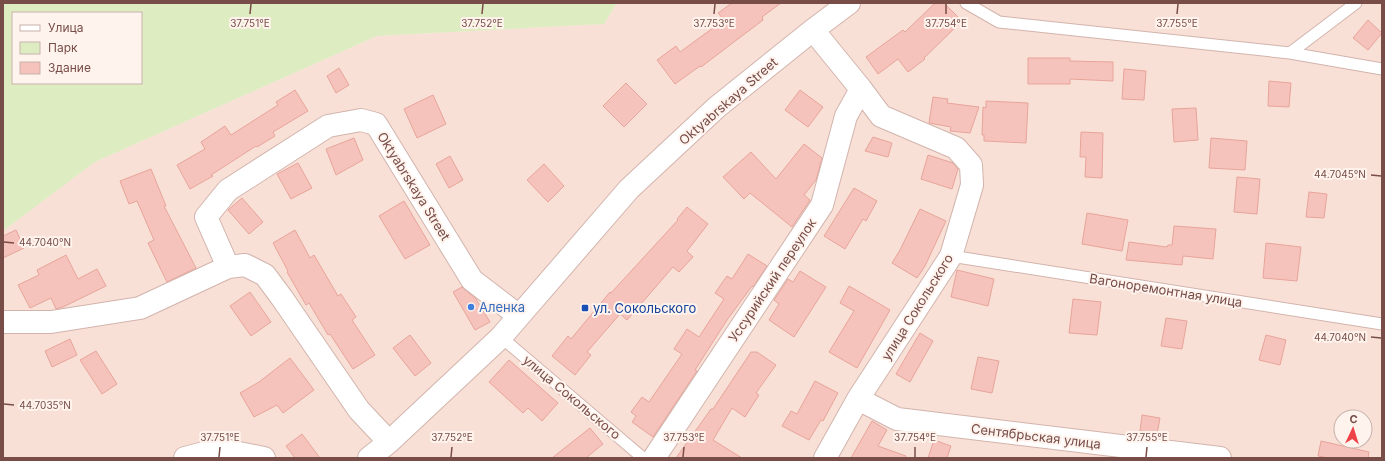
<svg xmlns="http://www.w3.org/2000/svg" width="1385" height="461" viewBox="0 0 1385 461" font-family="Inter,sans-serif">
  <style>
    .residential { fill: #f8e0d6; fill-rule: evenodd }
    .green { fill: #deecc2; fill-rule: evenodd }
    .building { fill: #f5c3bb; stroke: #e8a49a }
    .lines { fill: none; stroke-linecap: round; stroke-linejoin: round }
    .service-casing { stroke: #d2b4ad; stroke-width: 13 }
    .minor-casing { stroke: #d2b4ad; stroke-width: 24 }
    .service { stroke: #fff; stroke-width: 11 }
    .minor { stroke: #fff; stroke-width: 22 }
    .ticks { fill: none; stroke: #784d48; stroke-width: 1.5 }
    .shop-dot { fill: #3f7fe0; stroke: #fff3ed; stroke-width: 1.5 }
    .transit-dot { fill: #1a4fb4; stroke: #fff3ed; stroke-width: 1.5 }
    .labels { text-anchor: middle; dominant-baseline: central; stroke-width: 4; stroke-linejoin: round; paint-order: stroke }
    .street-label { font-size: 13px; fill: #784d48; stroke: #fff3ed }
    .shop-label { font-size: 13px; fill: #366cbe; stroke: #fff3ed; text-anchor: start }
    .transit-label { font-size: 13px; fill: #164399; stroke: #fff3ed; text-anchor: start }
    .ticks-label { font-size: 10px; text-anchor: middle; fill: #784d48; stroke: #fff3ed; stroke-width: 4; stroke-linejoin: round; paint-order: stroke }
  </style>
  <rect width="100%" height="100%" fill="#feeee5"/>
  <path class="residential" d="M 617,3 L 1382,3 L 1382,458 L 3,458 L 3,231 L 95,162 L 377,36 L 604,24 ZM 1341,417 L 1365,417 L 1365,441 L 1341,441 Z"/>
  <path class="green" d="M 3,3 L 617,3 L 604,24 L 377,36 L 95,162 L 3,231 ZM 13,13 L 141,13 L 141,83 L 13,83 Z"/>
  <path class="building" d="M 732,3 L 781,3 L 762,17 L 763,20 L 701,67 L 700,66 L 675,84 L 657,60 L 676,46 L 680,52 L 724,20 L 718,13 Z
    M 935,3 L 944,3 L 962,21 L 924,58 L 925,59 L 908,72 L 898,59 L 878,74 L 866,57 L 903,30 L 905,32 Z
    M 1368,20 L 1382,33 L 1368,50 L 1353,38 Z
    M 1028,58 L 1070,58 L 1070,61 L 1113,62 L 1113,81 L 1070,79 L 1070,84 L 1028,84 Z
    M 339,68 L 349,85 L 336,93 L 327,76 Z
    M 1124,69 L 1146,71 L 1144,100 L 1122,99 Z
    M 1269,81 L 1291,83 L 1289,107 L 1268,106 Z
    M 626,83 L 647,104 L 624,127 L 603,106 Z
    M 295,90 L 308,111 L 273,132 L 275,136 L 257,147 L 256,146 L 211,175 L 213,176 L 190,189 L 177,165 L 205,149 L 201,142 L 225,126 L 231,135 L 278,105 L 276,102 Z
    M 800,90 L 823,107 L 808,127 L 785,110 Z
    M 433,95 L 446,124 L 417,138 L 404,109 Z
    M 933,97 L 948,99 L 947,103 L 979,107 L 970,133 L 950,131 L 951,127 L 929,123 Z
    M 986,101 L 1028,103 L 1026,143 L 984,141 L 984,135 L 982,135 L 983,107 L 986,108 Z
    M 1196,108 L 1198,140 L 1174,142 L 1172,109 Z
    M 1081,132 L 1103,133 L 1102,178 L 1085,177 L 1086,157 L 1080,157 Z
    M 873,137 L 892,143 L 888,157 L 865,151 Z
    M 354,138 L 363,160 L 336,175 L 326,149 Z
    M 1211,138 L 1247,141 L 1245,170 L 1209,168 Z
    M 804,144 L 822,158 L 816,180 L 804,195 L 810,200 L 792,227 L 750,193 L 744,199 L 723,177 L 751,152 L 776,179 Z
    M 928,155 L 953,163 L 958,169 L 952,189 L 921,179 Z
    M 450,156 L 463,180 L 449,188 L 436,164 Z
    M 298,163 L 312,188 L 291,199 L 277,174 Z
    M 544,164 L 564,186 L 548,202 L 527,180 Z
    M 151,169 L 166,206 L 164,206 L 196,268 L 167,282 L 148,243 L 154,240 L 137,201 L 129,204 L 120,181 Z
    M 1237,177 L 1260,179 L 1257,214 L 1234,212 Z
    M 854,188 L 877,201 L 866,221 L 863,219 L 845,249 L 824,236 Z
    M 1309,192 L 1327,194 L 1324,218 L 1306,217 Z
    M 242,198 L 263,222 L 249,234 L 228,210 Z
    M 404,201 L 430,245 L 405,259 L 379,216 Z
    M 687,207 L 708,224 L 687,251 L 693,257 L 679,272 L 673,267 L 627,320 L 620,314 L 587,352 L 591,355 L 575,375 L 552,356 L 568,336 L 571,339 L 610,292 L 611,293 L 678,220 L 677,219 Z
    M 920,209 L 946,221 L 925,266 L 917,278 L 892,263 L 900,250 Z
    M 1087,213 L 1128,220 L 1122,251 L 1082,244 Z
    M 1174,226 L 1216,229 L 1213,259 L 1183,256 L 1182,265 L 1126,260 L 1129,242 L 1167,247 L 1168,245 L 1172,245 Z
    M 16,230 L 24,248 L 3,258 L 3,236 Z
    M 295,230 L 310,258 L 314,255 L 338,296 L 341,294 L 356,317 L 352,320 L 375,355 L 353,369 L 330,334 L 328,335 L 309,303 L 306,305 L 287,272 L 288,271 L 273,243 Z
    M 1266,243 L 1301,247 L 1297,281 L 1263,278 Z
    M 748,254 L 767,266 L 753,287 L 752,286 L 727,320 L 695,370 L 697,371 L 653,437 L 632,422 L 636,416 L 631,412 L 642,397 L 649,402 L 682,354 L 674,349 L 687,329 L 699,337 L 724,299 L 715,293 L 727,276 L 732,279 Z
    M 66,255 L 78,279 L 97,269 L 106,286 L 63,307 L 56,309 L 51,298 L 30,308 L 18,285 L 39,275 L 37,270 Z
    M 957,270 L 994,279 L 988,306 L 951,297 Z
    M 800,271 L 826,287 L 794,337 L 769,320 L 779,304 L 774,300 L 788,279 L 793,282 Z
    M 849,286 L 890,310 L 857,368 L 829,352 L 854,311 L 840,303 Z
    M 462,287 L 476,299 L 490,322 L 475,330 L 453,292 Z
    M 250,292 L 271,322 L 251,336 L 230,306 Z
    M 1073,299 L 1101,302 L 1097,335 L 1069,333 Z
    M 1166,318 L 1187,321 L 1182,349 L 1161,346 Z
    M 920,333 L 933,341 L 910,382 L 896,374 Z
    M 410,335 L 431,363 L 415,376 L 393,348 Z
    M 1266,335 L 1286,340 L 1280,365 L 1259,360 Z
    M 70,339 L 77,355 L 52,367 L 45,351 Z
    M 96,351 L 117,384 L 102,394 L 80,360 Z
    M 751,352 L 757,352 L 776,365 L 756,393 L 759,395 L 745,417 L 732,408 L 713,440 L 742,458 L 676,458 L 711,409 L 713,409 Z
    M 978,357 L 999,361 L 992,393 L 971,389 Z
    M 290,358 L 314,390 L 283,413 L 277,405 L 254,417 L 240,393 L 259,382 Z
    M 509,360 L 558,403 L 542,421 L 528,408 L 523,413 L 489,382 Z
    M 815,381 L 838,393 L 823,421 L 821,420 L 809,440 L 782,426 L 791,411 L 797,414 Z
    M 1142,415 L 1160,418 L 1157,434 L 1140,431 Z
    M 872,421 L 887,430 L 878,446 L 906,456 L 906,458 L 851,458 Z
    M 590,428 L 603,444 L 586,458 L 552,458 Z
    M 302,434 L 320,458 L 295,458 L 286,446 Z
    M 934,440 L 951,446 L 947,458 L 928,458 Z
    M 1321,441 L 1369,452 L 1368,458 L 1328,458 L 1318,456 Z"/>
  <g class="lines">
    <defs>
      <path id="service" d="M 966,3 L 999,22 L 1290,53 L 1382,69
        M 1290,53 L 1356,3
        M 951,256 L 1382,324
        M 501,337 L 643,458"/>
      <path id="minor" d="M 813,30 L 861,89 L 881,116 L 956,148 L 971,165 L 972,185 L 951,256 L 858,399 L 825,458
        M 228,267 L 206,217 L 228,190 L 328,126 L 361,120 L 376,124 L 472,280 L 519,316
        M 3,322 L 51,322 L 140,308 L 228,267 L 245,265 L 265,275 L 282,298 L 359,410 L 389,442
        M 858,399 L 897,419 L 1220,458
        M 185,458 L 219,449 L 264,458
        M 369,458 L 389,442 L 501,337 L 629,189 L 717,107 L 813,30 L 849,3
        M 654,458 L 822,205 L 846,116 L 861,89"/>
    </defs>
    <use href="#service" class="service-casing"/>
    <use href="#minor" class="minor-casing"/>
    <use href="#service" class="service"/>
    <use href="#minor" class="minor"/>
  </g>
  <path class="ticks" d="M 250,14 L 251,4M 482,14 L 483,4M 714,14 L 715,4M 946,14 L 946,4M 1177,14 L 1178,4M 1371,175 L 1381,176M 4,242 L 14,243M 1371,337 L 1381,338M 4,404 L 14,405M 219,457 L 220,447M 451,457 L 452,447M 683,457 L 684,447M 915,457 L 915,447M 1146,457 L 1147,447"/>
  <circle class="shop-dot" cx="471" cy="307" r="4"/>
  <rect class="transit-dot" x="581" y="304" width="8" height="8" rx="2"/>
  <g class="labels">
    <g class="street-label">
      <text transform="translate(728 101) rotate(-41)">Oktyabrskaya Street</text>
      <text transform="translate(414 186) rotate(58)">Oktyabrskaya Street</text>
      <text transform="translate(772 280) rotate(-56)">Уссурийский переулок</text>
      <text transform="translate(1166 290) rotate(9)">Вагоноремонтная улица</text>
      <text transform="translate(917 307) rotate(-58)">улица Сокольского</text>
      <text transform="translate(572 397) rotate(40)">улица Сокольского</text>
      <text transform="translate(1036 436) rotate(7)">Сентябрьская улица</text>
    </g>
    <g class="shop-label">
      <text x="479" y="307">Аленка</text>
    </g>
    <g class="transit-label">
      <text x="593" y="308">ул. Сокольского</text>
    </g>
  </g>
  <g class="ticks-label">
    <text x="250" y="27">37.751°E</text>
    <text x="482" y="27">37.752°E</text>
    <text x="714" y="27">37.753°E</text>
    <text x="946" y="27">37.754°E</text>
    <text x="1177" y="27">37.755°E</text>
    <text x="1340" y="178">44.7045°N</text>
    <text x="45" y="246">44.7040°N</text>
    <text x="1340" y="341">44.7040°N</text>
    <text x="45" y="409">44.7035°N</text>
    <text x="220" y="441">37.751°E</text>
    <text x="452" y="441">37.752°E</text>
    <text x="684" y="441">37.753°E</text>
    <text x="915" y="441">37.754°E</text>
    <text x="1147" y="441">37.755°E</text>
  </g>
  <rect width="1385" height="461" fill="none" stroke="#784d48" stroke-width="8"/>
  <rect x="12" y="12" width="130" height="72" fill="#fff3ed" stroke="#c9b1ab"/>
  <rect x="20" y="25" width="20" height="6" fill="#ffffff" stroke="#c9b1ab"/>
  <text x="48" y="32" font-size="12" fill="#784d48">Улица</text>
  <rect x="20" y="42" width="20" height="12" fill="#deecc2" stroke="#c9b1ab"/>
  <text x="48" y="52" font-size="12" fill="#784d48">Парк</text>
  <rect x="20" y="62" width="20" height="12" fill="#f5c3bb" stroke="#c9b1ab"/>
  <text x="48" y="72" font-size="12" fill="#784d48">Здание</text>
  <g transform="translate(1353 429) rotate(4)"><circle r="19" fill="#fff3ed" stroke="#c9b1ab"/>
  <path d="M0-3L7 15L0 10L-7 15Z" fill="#ee4348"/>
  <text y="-6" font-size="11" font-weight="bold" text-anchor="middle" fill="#784d48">С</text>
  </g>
</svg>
